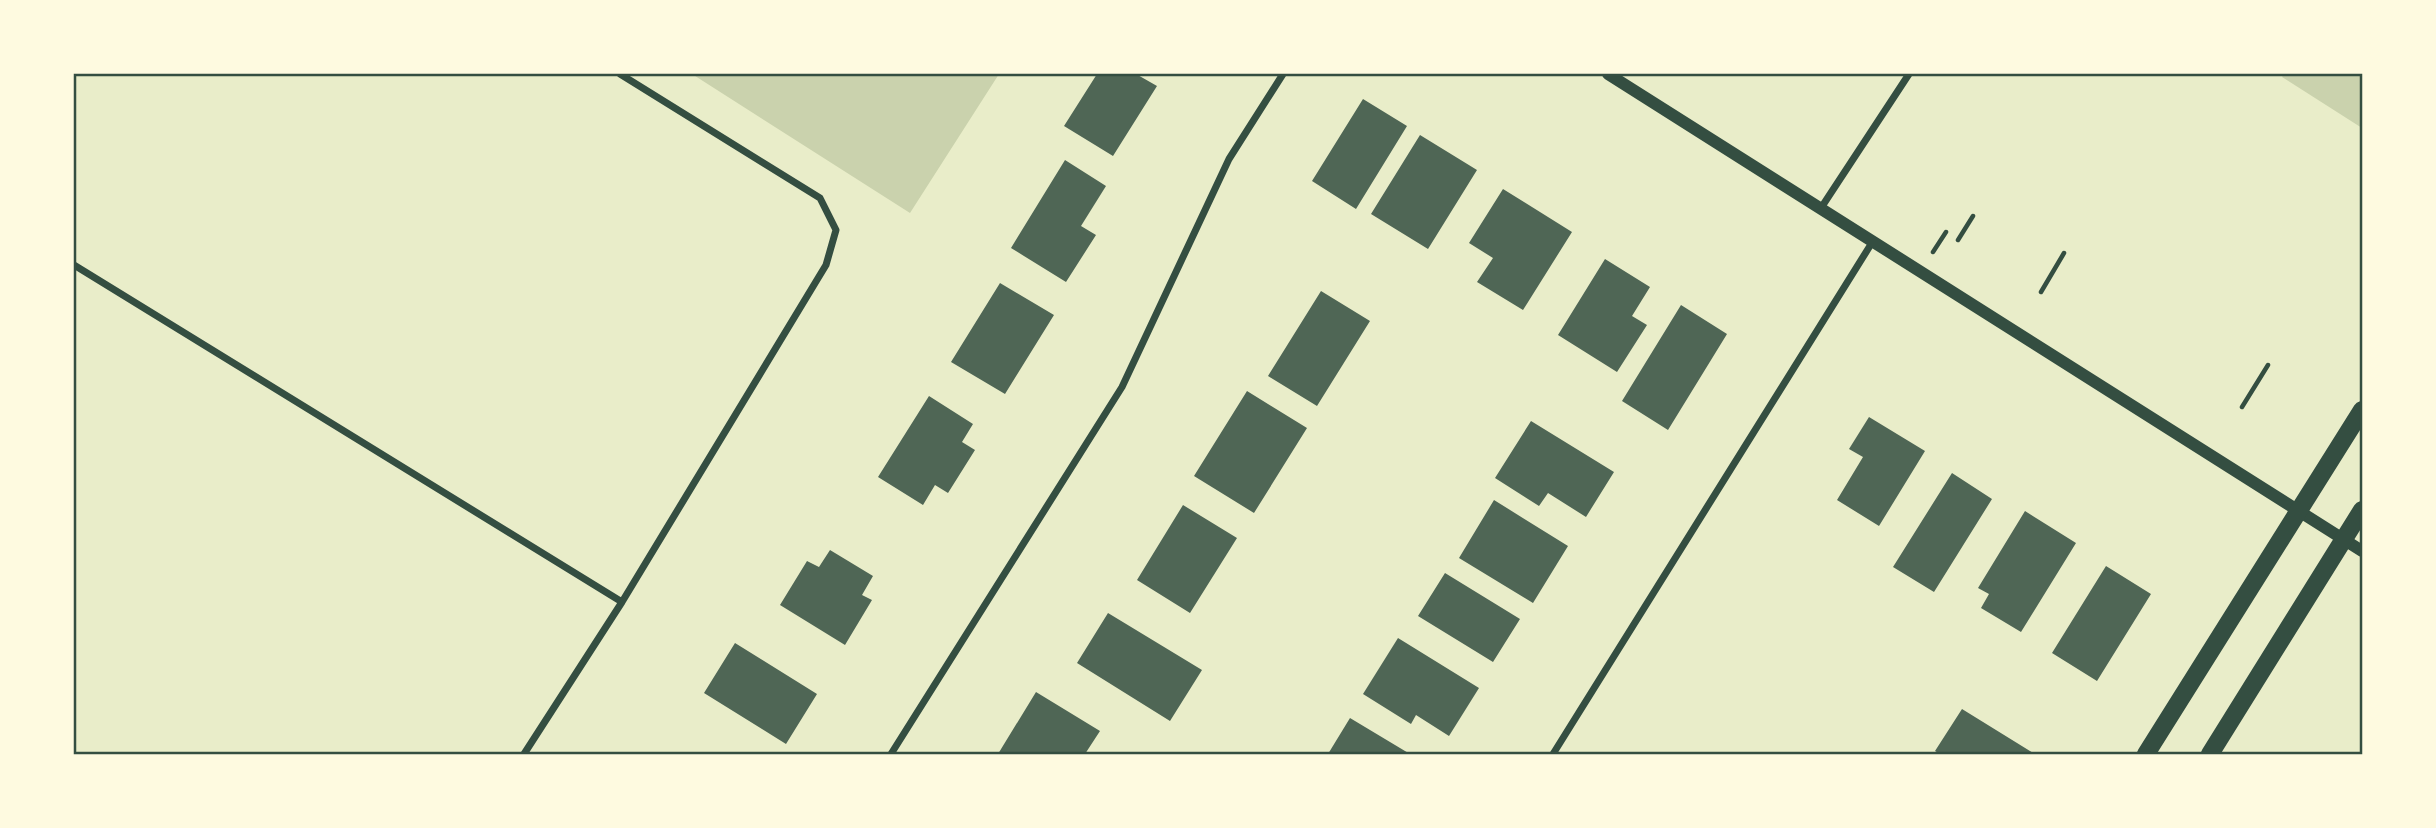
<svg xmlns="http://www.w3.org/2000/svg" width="2436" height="828" viewBox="0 0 2436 828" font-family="Cabin,sans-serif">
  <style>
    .green { fill: #cad2ad }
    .building { fill: #4f6655 }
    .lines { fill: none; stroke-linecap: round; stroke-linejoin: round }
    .path { stroke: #344e41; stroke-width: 4.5 }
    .minor { stroke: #344e41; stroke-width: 7 }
    .tertiary { stroke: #344e41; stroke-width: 12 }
    .primary { stroke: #344e41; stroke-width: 18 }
    .neatline { fill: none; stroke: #344e41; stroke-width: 2.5 }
  </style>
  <rect width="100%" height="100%" fill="#e9edc9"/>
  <path class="green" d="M 692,74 L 999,74 L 910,213 Z
    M 2284,74 L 2362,74 L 2362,128 L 2282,77 Z"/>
  <path class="building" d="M 1097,74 L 1136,74 L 1157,86 L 1113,156 L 1064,126 Z
    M 1363,99 L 1407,126 L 1356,209 L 1312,181 Z
    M 1420,135 L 1477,170 L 1428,249 L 1371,214 Z
    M 1065,160 L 1106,186 L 1081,226 L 1096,235 L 1066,282 L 1011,248 Z
    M 1503,189 L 1572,232 L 1523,310 L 1477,282 L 1493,258 L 1469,243 Z
    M 1605,259 L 1650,287 L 1632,316 L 1647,325 L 1617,372 L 1558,335 Z
    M 1000,283 L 1054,315 L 1005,394 L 951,362 Z
    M 1321,291 L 1370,321 L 1317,406 L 1268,376 Z
    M 1681,305 L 1727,334 L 1668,430 L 1622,401 Z
    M 1247,391 L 1307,428 L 1254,513 L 1194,476 Z
    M 929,396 L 973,424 L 962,442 L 975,450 L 948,493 L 935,485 L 923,505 L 878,477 Z
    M 1869,417 L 1925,451 L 1879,526 L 1837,500 L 1863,457 L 1849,449 Z
    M 1531,421 L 1614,472 L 1586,517 L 1548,493 L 1539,506 L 1495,478 Z
    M 1952,473 L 1992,499 L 1934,592 L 1893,567 Z
    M 1494,500 L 1568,546 L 1533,603 L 1459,558 Z
    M 1183,505 L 1237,538 L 1190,613 L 1137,580 Z
    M 2025,511 L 2076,543 L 2021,632 L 1981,608 L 1989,594 L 1978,588 Z
    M 830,550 L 873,576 L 862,595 L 872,600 L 845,645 L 780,605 L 807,561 L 819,567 Z
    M 2106,566 L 2151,594 L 2097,681 L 2052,653 Z
    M 1445,573 L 1520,619 L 1493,662 L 1418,616 Z
    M 1108,613 L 1202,670 L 1170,721 L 1077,663 Z
    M 1398,638 L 1479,688 L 1449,736 L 1416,715 L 1411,724 L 1363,694 Z
    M 735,643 L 817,694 L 786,744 L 704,693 Z
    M 1036,692 L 1100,731 L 1085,754 L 998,754 Z
    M 1962,709 L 2035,754 L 1940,754 L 1935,751 Z
    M 1350,718 L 1410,754 L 1328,754 Z"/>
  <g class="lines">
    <path class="path" d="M 1958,240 L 1973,216
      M 1933,252 L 1946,232
      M 2041,292 L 2064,253
      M 2242,407 L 2268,365"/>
    <path class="minor" d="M 1821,208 L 1909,74
      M 74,265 L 622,602
      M 524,754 L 622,602 L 826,265 L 836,230 L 820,198 L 620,74
      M 891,754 L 1122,387 L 1229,159 L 1283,74
      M 1553,754 L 1873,241"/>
    <path class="tertiary" d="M 1608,74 L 2362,551"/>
    <path class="primary" d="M 2146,754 L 2362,410
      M 2210,754 L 2362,510"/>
  </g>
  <rect width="2436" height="828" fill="none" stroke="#fefae0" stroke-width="150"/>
  <rect x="75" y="75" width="2286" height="678" class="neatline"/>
</svg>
